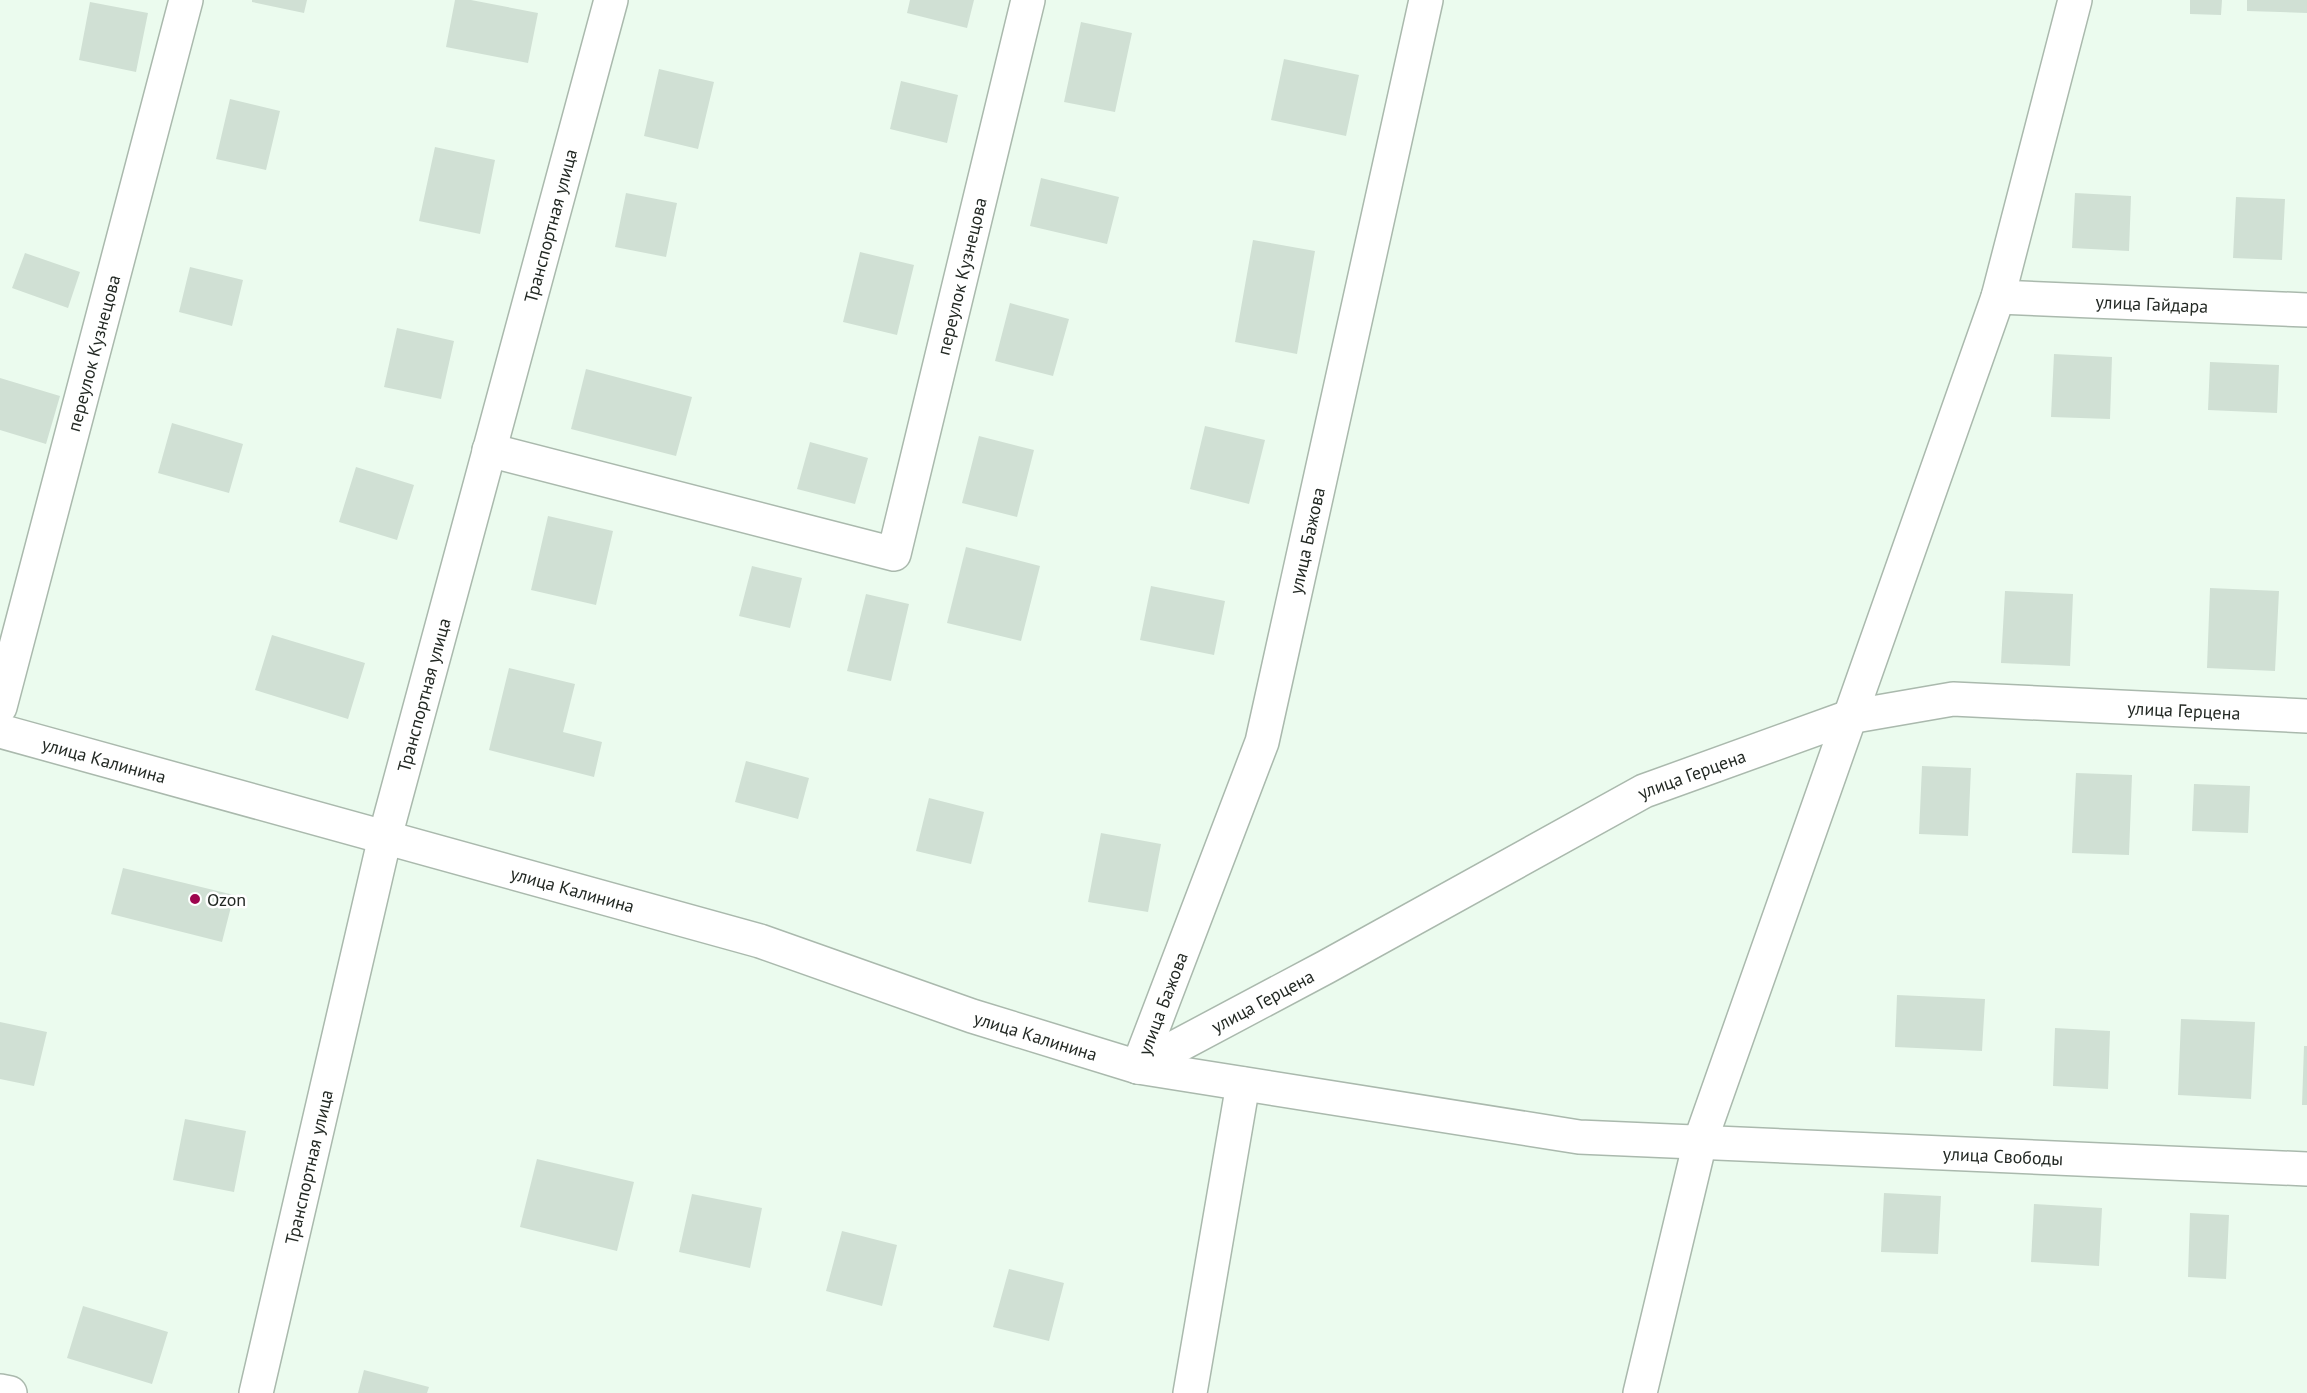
<svg xmlns="http://www.w3.org/2000/svg" width="2307" height="1393" viewBox="0 0 2307 1393" font-family="'PT Sans',sans-serif">
  <style>
    .building { fill: #d0e0d4 }
    .lines { fill: none; stroke-linecap: round; stroke-linejoin: round }
    .minor-casing { stroke: #aab9ad; stroke-width: 36 }
    .tertiary-casing { stroke: #aab9ad; stroke-width: 36 }
    .minor { stroke: #fff; stroke-width: 33 }
    .tertiary { stroke: #fff; stroke-width: 33 }
    .poi-dot { fill: #9e054e; stroke: #fff; stroke-width: 2 }
    .labels { text-anchor: middle; dominant-baseline: central; stroke-width: 5; stroke-linejoin: round; paint-order: stroke }
    .street-label { font-size: 18px; fill: #232924; stroke: #fff }
    .poi-label { font-size: 18px; fill: #232924; stroke: #fff; text-anchor: start }
  </style>
  <rect width="100%" height="100%" fill="#ebfbee"/>
  <path class="building" d="M 252,0 L 307,0 L 304,13 L 252,2 Z
    M 455,0 L 471,0 L 538,13 L 528,63 L 446,47 Z
    M 910,0 L 974,0 L 967,28 L 907,13 Z
    M 2190,0 L 2222,0 L 2221,15 L 2190,14 Z
    M 2247,0 L 2307,0 L 2307,13 L 2247,11 Z
    M 90,2 L 148,13 L 136,72 L 79,60 Z
    M 1081,22 L 1132,33 L 1115,112 L 1064,102 Z
    M 1284,59 L 1359,75 L 1346,136 L 1271,120 Z
    M 659,69 L 714,82 L 698,149 L 644,136 Z
    M 901,81 L 958,95 L 947,143 L 890,129 Z
    M 230,99 L 280,111 L 266,170 L 216,159 Z
    M 435,147 L 495,160 L 480,234 L 419,221 Z
    M 1041,178 L 1119,197 L 1107,244 L 1030,226 Z
    M 626,193 L 677,203 L 666,257 L 615,247 Z
    M 2075,193 L 2131,196 L 2129,251 L 2072,248 Z
    M 2236,197 L 2285,199 L 2282,260 L 2233,258 Z
    M 1253,240 L 1315,251 L 1297,354 L 1235,342 Z
    M 860,252 L 914,265 L 897,335 L 843,322 Z
    M 25,253 L 80,272 L 68,308 L 12,288 Z
    M 190,267 L 243,280 L 232,326 L 179,312 Z
    M 1010,303 L 1069,319 L 1053,376 L 995,361 Z
    M 397,328 L 454,341 L 441,399 L 384,387 Z
    M 2054,354 L 2112,357 L 2110,419 L 2051,417 Z
    M 2210,362 L 2279,365 L 2277,413 L 2208,410 Z
    M 586,369 L 692,397 L 676,456 L 571,429 Z
    M 0,378 L 60,396 L 46,444 L 0,430 Z
    M 172,423 L 243,444 L 229,493 L 158,473 Z
    M 1205,426 L 1265,440 L 1249,504 L 1190,489 Z
    M 979,436 L 1034,450 L 1017,517 L 962,503 Z
    M 810,442 L 868,458 L 855,504 L 797,489 Z
    M 356,467 L 414,485 L 397,540 L 339,522 Z
    M 548,516 L 613,531 L 596,605 L 531,590 Z
    M 966,547 L 1040,566 L 1021,641 L 947,623 Z
    M 752,566 L 802,578 L 790,628 L 739,616 Z
    M 1151,586 L 1225,601 L 1214,655 L 1140,640 Z
    M 2210,588 L 2279,591 L 2275,671 L 2207,668 Z
    M 2005,591 L 2073,594 L 2070,666 L 2001,663 Z
    M 866,594 L 909,604 L 891,681 L 847,671 Z
    M 272,635 L 365,663 L 348,719 L 255,690 Z
    M 509,668 L 575,684 L 563,732 L 602,742 L 594,777 L 489,750 Z
    M 746,761 L 809,778 L 798,819 L 735,802 Z
    M 1922,766 L 1971,768 L 1968,836 L 1919,834 Z
    M 2076,773 L 2132,775 L 2129,855 L 2072,853 Z
    M 2194,784 L 2250,786 L 2248,833 L 2192,831 Z
    M 929,798 L 984,812 L 971,864 L 916,851 Z
    M 1101,833 L 1161,844 L 1148,912 L 1088,902 Z
    M 123,868 L 234,895 L 222,942 L 111,914 Z
    M 1897,995 L 1985,999 L 1982,1051 L 1895,1047 Z
    M 2181,1019 L 2255,1022 L 2251,1099 L 2178,1095 Z
    M 0,1022 L 47,1032 L 34,1086 L 0,1079 Z
    M 2055,1028 L 2110,1031 L 2108,1089 L 2053,1086 Z
    M 2304,1046 L 2307,1046 L 2307,1105 L 2302,1105 Z
    M 185,1119 L 246,1131 L 234,1192 L 173,1180 Z
    M 537,1159 L 634,1182 L 617,1251 L 520,1227 Z
    M 1884,1193 L 1941,1196 L 1938,1254 L 1881,1252 Z
    M 692,1194 L 762,1208 L 750,1268 L 679,1252 Z
    M 2034,1204 L 2102,1208 L 2099,1266 L 2031,1262 Z
    M 2190,1213 L 2229,1215 L 2226,1279 L 2188,1277 Z
    M 842,1231 L 897,1245 L 882,1306 L 826,1291 Z
    M 1009,1269 L 1064,1283 L 1049,1341 L 993,1327 Z
    M 83,1306 L 168,1332 L 152,1384 L 67,1358 Z
    M 364,1370 L 429,1387 L 427,1393 L 358,1393 Z"/>
  <g class="lines">
    <defs>
      <g id="minor">
        <path id="s1" d="M 1998,297 L 2307,310"/>
        <path id="s2" d="M 489,450 L 894,554 L 1028,0"/>
        <path id="s3" d="M 0,707 L 186,0"/>
        <path id="s4" d="M 1138,1067 L 1262,742 L 1426,0"/>
        <path d="M 0,1391 L 10,1393"/>
        <path id="s5" d="M 256,1393 L 385,837 L 611,0"/>
        <path d="M 1190,1393 L 1243,1084"/>
        <path d="M 1640,1393 L 1700,1142 L 1998,297 L 2075,0"/>
      </g>
      <g id="tertiary">
        <path id="s6" d="M 0,731 L 760,941 L 972,1016 L 1138,1067 L 1579,1137 L 2307,1169"/>
        <path id="s7" d="M 1138,1067 L 1326,967 L 1644,791 L 1849,717 L 1953,699 L 2307,716"/>
      </g>
    </defs>
    <use href="#minor" class="minor-casing"/>
    <use href="#tertiary" class="tertiary-casing"/>
    <use href="#minor" class="minor"/>
    <use href="#tertiary" class="tertiary"/>
  </g>
  <circle class="poi-dot" cx="195" cy="899" r="6"/>
  <g class="labels">
    <g class="street-label">
      <text stroke="none"><textPath href="#s5" startOffset="1204">Транспортная улица</textPath></text>
      <text stroke="none"><textPath href="#s2" startOffset="704">переулок Кузнецова</textPath></text>
      <text stroke="none"><textPath href="#s1" startOffset="154">улица Гайдара</textPath></text>
      <text stroke="none"><textPath href="#s3" startOffset="366">переулок Кузнецова</textPath></text>
      <text stroke="none"><textPath href="#s4" startOffset="554">улица Бажова</textPath></text>
      <text stroke="none"><textPath href="#s5" startOffset="718">Транспортная улица</textPath></text>
      <text stroke="none"><textPath href="#s7" startOffset="1131">улица Герцена</textPath></text>
      <text stroke="none"><textPath href="#s6" startOffset="108">улица Калинина</textPath></text>
      <text stroke="none"><textPath href="#s7" startOffset="627">улица Герцена</textPath></text>
      <text stroke="none"><textPath href="#s6" startOffset="594">улица Калинина</textPath></text>
      <text stroke="none"><textPath href="#s7" startOffset="141">улица Герцена</textPath></text>
      <text stroke="none"><textPath href="#s4" startOffset="68">улица Бажова</textPath></text>
      <text stroke="none"><textPath href="#s6" startOffset="1080">улица Калинина</textPath></text>
      <text stroke="none"><textPath href="#s6" startOffset="2058">улица Свободы</textPath></text>
      <text stroke="none"><textPath href="#s5" startOffset="232">Транспортная улица</textPath></text>
    </g>
    <g class="poi-label">
      <text x="207" y="899">Ozon</text>
    </g>
  </g>
</svg>
